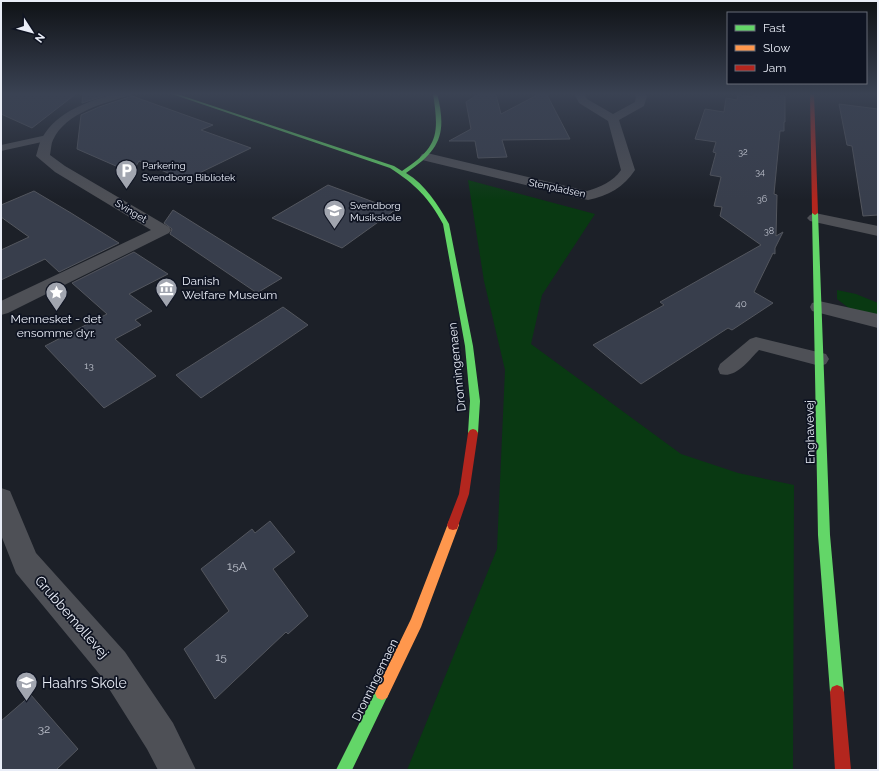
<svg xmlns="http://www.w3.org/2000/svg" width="879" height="771" viewBox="0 0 879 771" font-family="Raleway,sans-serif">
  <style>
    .green { fill: #093912 }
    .building { fill: #383e4c; stroke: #53565e }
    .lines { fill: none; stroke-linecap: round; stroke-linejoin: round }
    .lane { fill: #4e5056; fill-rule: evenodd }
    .street { fill: #4e5056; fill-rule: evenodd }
    .fast { fill: #63d668; fill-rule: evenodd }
    .slow { fill: #ff974d; fill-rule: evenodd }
    .jam { fill: #b3261e; fill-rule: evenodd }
    .labels { text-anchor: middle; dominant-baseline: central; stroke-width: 3.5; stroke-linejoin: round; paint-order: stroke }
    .far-number-label { font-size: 9px; fill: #bdc1cc }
    .far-poi-label { font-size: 10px; fill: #e9edf7; stroke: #0f1422; text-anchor: start }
    .far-street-label { font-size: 10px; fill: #e9edf7; stroke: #0f1422 }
    .number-label { font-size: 10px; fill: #bdc1cc }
    .poi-label { font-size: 12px; fill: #e9edf7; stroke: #0f1422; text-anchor: start }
    .street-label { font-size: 12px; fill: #e9edf7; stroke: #0f1422 }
    .near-number-label { font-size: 12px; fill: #bdc1cc }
    .near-street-label { font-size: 14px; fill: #e9edf7; stroke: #0f1422 }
    .near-poi-label { font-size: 14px; fill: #e9edf7; stroke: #0f1422; text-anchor: start }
  </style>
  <rect width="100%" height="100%" fill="#1c2028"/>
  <path class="green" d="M 468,180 L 595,214 L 542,295 L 531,344 L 681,454 L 738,473 L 794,485 L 793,770 L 407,770 L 497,549 L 505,370 L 484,281 Z
    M 837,290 L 856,294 L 878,303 L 878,316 L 850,309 L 837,299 Z"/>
  <path class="building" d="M 1,93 L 77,93 L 32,128 L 1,114 Z
    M 83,93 L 113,93 L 82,103 Z
    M 541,93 L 546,93 L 570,139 L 502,140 L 507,157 L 478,158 L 475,141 L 449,141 L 471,129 L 466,102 L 477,95 L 496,95 L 501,114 Z
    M 755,93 L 785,96 L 785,122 L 784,122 L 784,131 L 780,131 L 774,194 L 777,195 L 776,236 L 783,232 L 775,248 L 775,254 L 773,253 L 754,292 L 773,303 L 732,330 L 728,328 L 641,384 L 593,345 L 664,305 L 660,302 L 761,245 L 720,216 L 722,207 L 714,206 L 721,177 L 710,175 L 716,153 L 713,152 L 716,142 L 695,139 L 705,109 L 724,112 L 726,98 L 737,100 L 738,95 L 754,97 Z
    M 132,96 L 213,125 L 201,130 L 251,148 L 185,180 L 139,161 L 132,173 L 77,149 L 81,115 L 99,107 Z
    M 839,104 L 878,109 L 878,215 L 863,216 L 852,146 L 847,145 Z
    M 328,185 L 395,210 L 342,248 L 272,218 Z
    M 34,191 L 71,213 L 119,243 L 59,272 L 45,259 L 1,280 L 1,250 L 29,237 L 1,217 L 1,205 Z
    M 173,210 L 282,278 L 257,293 L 170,234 L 172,229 L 164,223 Z
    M 134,252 L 168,274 L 129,294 L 152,311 L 135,320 L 141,325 L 115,339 L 156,376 L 104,408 L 45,346 L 107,314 L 72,283 Z
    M 283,307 L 308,325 L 201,398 L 176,375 Z
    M 270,521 L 295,552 L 273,569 L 308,616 L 288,634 L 286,632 L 215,699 L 184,649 L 229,611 L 201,569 L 252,529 L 255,533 Z
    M 31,695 L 78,749 L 56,770 L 1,770 L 1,721 Z"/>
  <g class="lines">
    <path class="lane" d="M 47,135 L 52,138 L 51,140 L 1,151 L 1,145 Z
      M 756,337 L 826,354 L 829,359 L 826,364 L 820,366 L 759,350 C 749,360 736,379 720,374 L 718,369 L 720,364 L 750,339 Z"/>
    <path class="street" d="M 117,93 L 132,93 L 131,95 C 105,103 66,112 53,140 C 51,144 51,150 50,155 L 65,166 L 169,227 L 171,230 L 169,233 L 8,313 L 1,315 L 1,301 L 151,230 L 55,172 L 36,156 C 38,150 39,143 42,138 C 57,111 89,101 117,93 Z
      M 574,93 L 584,93 L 587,99 L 613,114 L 635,102 L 636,97 L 634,93 L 645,93 L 647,96 L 644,106 L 619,120 L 635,170 C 624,187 608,196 588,200 L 422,160 L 420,157 L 422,154 L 427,153 L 587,191 C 600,187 613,182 621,170 L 608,121 L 579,103 Z
      M 815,213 L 878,226 L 878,236 L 810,221 L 807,218 L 810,215 Z
      M 819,301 L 878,314 L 878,328 L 812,311 L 810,307 L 812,303 Z
      M 1,488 L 10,491 L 36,553 L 125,652 L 173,723 L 196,770 L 158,770 L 147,749 L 101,676 L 16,573 L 1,535 Z"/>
    <path class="fast" d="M 169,93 L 174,93 L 394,166 L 402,171 C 439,147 439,134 433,93 L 437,93 C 447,133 441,150 406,173 C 426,185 438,205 449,224 L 473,346 L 480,401 L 478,433 L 476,436 L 473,437 L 470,436 L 468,433 L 470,401 L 465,346 L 443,224 C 429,198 415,184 390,168 Z
      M 815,211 L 818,213 L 830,535 L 844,692 L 842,697 L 837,699 L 832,697 L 830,692 L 818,535 L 812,213 Z
      M 382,686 L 387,688 L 389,693 L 352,770 L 336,770 L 377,688 Z"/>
    <path class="slow" d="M 453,520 L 457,521 L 459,525 L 421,627 L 387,698 L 382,700 L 377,698 L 375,693 L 411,619 L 449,521 Z"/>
    <path class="jam" d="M 810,93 L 814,93 L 818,213 L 815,215 L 812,213 Z
      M 473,429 L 476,430 L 478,433 L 469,494 L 457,529 L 453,530 L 449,529 L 447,525 L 459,494 L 468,433 L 470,430 Z
      M 837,685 L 842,687 L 844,692 L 851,770 L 835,770 L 830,692 L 832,687 Z"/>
  </g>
  <linearGradient id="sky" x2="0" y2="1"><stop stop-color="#0f1216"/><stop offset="0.47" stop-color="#3a4253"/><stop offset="1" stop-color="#3a4253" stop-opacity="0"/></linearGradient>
  <rect width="879" height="200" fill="url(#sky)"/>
  <defs>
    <symbol id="parking-pin" viewBox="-11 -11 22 30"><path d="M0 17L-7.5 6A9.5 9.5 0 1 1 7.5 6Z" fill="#a1a5af" stroke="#0f1422"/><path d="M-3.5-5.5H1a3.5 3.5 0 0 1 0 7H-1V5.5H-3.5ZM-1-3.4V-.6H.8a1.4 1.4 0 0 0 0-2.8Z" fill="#fff"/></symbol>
    <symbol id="school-pin" viewBox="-11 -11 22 30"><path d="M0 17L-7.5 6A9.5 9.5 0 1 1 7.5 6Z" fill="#a1a5af" stroke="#0f1422"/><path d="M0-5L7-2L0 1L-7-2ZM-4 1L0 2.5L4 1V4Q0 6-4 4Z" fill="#fff"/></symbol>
    <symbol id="museum-pin" viewBox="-11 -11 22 30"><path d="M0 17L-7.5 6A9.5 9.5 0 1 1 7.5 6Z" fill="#a1a5af" stroke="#0f1422"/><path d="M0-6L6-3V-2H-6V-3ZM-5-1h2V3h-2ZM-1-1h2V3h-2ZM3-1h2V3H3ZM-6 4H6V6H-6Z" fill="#fff"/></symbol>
    <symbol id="sight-pin" viewBox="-11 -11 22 30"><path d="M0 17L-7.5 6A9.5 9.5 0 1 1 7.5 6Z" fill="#a1a5af" stroke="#0f1422"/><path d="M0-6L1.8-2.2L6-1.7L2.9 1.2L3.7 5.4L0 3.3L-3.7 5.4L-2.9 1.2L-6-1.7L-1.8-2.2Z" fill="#fff"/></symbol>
  </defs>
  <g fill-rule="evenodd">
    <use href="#parking-pin" x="114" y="158" width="25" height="34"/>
    <use href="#school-pin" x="322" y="198" width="25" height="34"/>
    <use href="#museum-pin" x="154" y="276" width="25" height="34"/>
    <use href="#sight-pin" x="44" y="280" width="25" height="34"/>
    <use href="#school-pin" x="14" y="670" width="25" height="34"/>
  </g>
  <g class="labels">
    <g class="far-number-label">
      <text x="743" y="152">32</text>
      <text x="760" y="172">34</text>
      <text x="762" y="199">36</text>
      <text x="769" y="231">38</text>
    </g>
    <g class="far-poi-label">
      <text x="142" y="165">Parkering<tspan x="142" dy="12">Svendborg Bibliotek</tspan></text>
      <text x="350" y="205">Svendborg<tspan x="350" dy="12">Musikskole</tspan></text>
    </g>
    <g class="far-street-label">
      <text transform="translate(557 188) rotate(12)">Stenpladsen</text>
      <text transform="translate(131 211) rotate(31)">Svinget</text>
    </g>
    <g class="number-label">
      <text x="741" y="303">40</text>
      <text x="89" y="365">13</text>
    </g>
    <g class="poi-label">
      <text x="182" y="281">Danish<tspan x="182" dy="14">Welfare Museum</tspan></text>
      <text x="56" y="319" text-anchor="middle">Mennesket - det<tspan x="56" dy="14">ensomme dyr.</tspan></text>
    </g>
    <g class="street-label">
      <text transform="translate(457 367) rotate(-96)">Dronningemaen</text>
      <text transform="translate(810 432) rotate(-91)">Enghavevej</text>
      <text transform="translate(375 680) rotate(-64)">Dronningemaen</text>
    </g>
    <g class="near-number-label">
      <text x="237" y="566">15A</text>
      <text x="221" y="657">15</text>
      <text x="44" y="729">32</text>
    </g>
    <g class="near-street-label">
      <text transform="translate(72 617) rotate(49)">Grubbemøllevej</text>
    </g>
    <g class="near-poi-label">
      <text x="42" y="683">Haahrs Skole</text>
    </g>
  </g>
  <rect width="879" height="771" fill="none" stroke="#e9edf7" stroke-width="4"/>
  <rect x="727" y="12" width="140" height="72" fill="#0f1422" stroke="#666b77"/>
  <rect x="735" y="25" width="20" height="6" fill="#63d668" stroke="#666b77"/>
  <text x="763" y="32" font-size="12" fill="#e9edf7">Fast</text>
  <rect x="735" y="45" width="20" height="6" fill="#ff974d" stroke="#666b77"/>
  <text x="763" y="52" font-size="12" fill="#e9edf7">Slow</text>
  <rect x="735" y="65" width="20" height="6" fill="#b3261e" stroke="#666b77"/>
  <text x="763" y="72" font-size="12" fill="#e9edf7">Jam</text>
  <g transform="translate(32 32) rotate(126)" stroke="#0f1422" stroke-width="3" paint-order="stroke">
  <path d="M0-3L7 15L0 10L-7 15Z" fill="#e9edf7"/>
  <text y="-6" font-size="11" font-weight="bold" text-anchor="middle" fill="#e9edf7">N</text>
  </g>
</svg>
